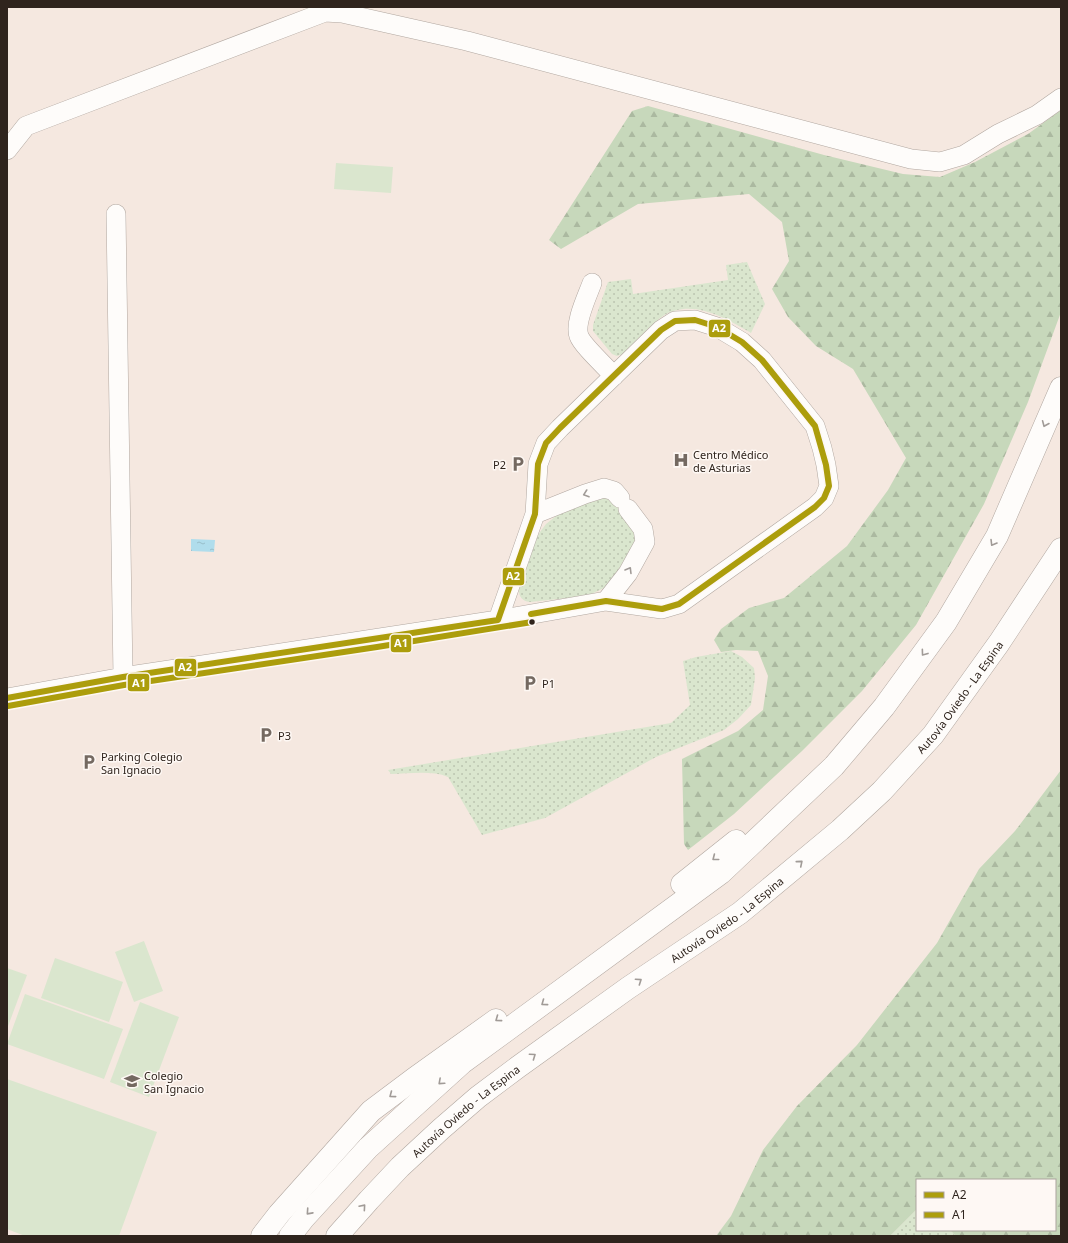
<svg xmlns="http://www.w3.org/2000/svg" width="1068" height="1243" viewBox="0 0 1068 1243" font-family="'Noto Sans',sans-serif">
  <style>
    .grass { fill: url(#grass-dots) }
    .forest { fill: url(#forest-firs) }
    .garden { fill: #dae6ce }
    .water { fill: url(#water-ripples) }
    .lines { fill: none; stroke-linecap: round; stroke-linejoin: round }
    .street-casing { stroke: #b1a7a0; stroke-width: 20 }
    .highway-casing { stroke: #b1a7a0; stroke-width: 23 }
    .street { stroke: #fefcfa; stroke-width: 19 }
    .highway { stroke: #fefcfa; stroke-width: 22 }
    .bus-1-casing { stroke: #fef8f4; stroke-width: 9 }
    .bus-2-casing { stroke: #fef8f4; stroke-width: 9 }
    .bus-1 { stroke: #ac9d0c; stroke-width: 6 }
    .bus-2 { stroke: #ac9d0c; stroke-width: 6 }
    .oneway { stroke: #a19b97 }
    .bus-dot { fill: #2f241d; stroke: #fef8f4; stroke-width: 1.5 }
    .labels { text-anchor: middle; dominant-baseline: central; stroke-width: 3; stroke-linejoin: round; paint-order: stroke }
    .poi-label { font-size: 11px; fill: #2f241d; stroke: #fef8f4; text-anchor: start }
    .street-label { font-size: 11px; fill: #2f241d; stroke: #fef8f4 }
    .line-badge { stroke: #fef8f4; stroke-width: 1.5 }
    .badge-label { font-size: 11px; text-anchor: middle; font-weight: bold; fill: #fff }
  </style>
  <defs>
    <pattern id="grass-dots" width="8" height="8" patternUnits="userSpaceOnUse"><rect width="8" height="8" fill="#dae6ce"/><path d="M2 2h.1M6 6h.1" fill="none" stroke="#bbc5b0" stroke-width="1.8" stroke-linecap="round"/></pattern>
    <pattern id="forest-firs" width="22" height="20" patternUnits="userSpaceOnUse"><rect width="22" height="20" fill="#c7d8bb"/><path d="M5 1l3.5 6h-7zM16 11l3.5 6h-7z" fill="#abb9a0"/></pattern>
    <pattern id="water-ripples" width="26" height="14" patternUnits="userSpaceOnUse"><rect width="26" height="14" fill="#b0ddec"/><path d="M2 4q2-2 4 0t4 0M15 11q2-2 4 0t4 0" fill="none" stroke="#98beca"/></pattern>
  </defs>
  <rect width="100%" height="100%" fill="#f5e8e0"/>
  <path class="grass" d="M 747,262 L 765,304 L 751,333 C 725,318 692,298 663,316 C 658,319 654,324 649,328 C 641,337 632,345 623,354 L 617,356 L 612,354 L 593,331 L 593,325 L 608,282 L 631,279 L 633,294 L 728,280 L 726,265 Z
    M 605,497 L 611,499 L 636,531 L 635,542 L 614,577 L 604,588 L 587,596 L 530,602 C 522,601 519,597 519,590 L 534,543 L 540,532 L 546,524 L 561,512 Z
    M 731,651 L 742,657 L 754,668 L 755,678 L 751,705 L 738,719 L 724,730 L 656,757 L 545,818 L 482,835 L 448,777 C 431,770 409,774 391,774 L 388,770 L 671,723 L 690,705 L 683,661 L 696,657 Z
    M 917,1209 L 917,1230 L 950,1230 L 956,1236 L 890,1236 Z"/>
  <path class="forest" d="M 648,106 L 824,155 L 903,174 L 940,177 L 975,162 L 1028,134 L 1061,110 L 1061,312 L 1028,402 L 984,504 L 916,625 L 862,691 L 802,751 L 734,814 L 688,850 L 684,844 L 682,759 L 738,731 L 763,710 L 768,676 L 758,651 L 736,650 L 721,652 L 714,640 L 721,629 L 749,608 L 784,598 L 847,546 L 888,490 L 906,458 L 853,369 L 816,346 L 788,317 L 772,289 L 789,261 L 782,222 L 749,194 L 638,204 L 561,249 L 549,240 L 632,111 Z
    M 1061,770 L 1061,1236 L 956,1236 L 950,1230 L 1055,1230 L 1055,1180 L 917,1180 L 917,1209 L 890,1236 L 716,1236 L 731,1216 L 763,1150 L 797,1106 L 857,1045 L 937,943 L 979,869 L 1015,831 Z"/>
  <path class="garden" d="M 336,163 L 393,167 L 391,193 L 334,189 Z
    M 144,941 L 163,991 L 134,1002 L 115,952 Z
    M 55,958 L 123,982 L 109,1022 L 41,998 Z
    M 7,968 L 27,975 L 7,1029 Z
    M 25,994 L 123,1029 L 104,1079 L 7,1044 Z
    M 140,1002 L 179,1017 L 149,1097 L 110,1082 Z
    M 7,1079 L 157,1132 L 119,1236 L 25,1236 L 7,1229 Z"/>
  <path class="water" d="M 191,539 L 215,540 L 214,552 L 191,551 Z"/>
  <g class="lines">
    <defs>
      <path id="street" d="M 7,150 L 26,126 L 325,12 L 342,13 L 467,41 L 911,159 L 940,162 L 964,155 L 998,134 L 1037,115 L 1061,98
        M 116,214 L 123,677
        M 592,283 C 587,297 574,323 579,336 C 582,345 607,368 614,376
        M 535,514 L 585,494 L 604,488 L 614,491 L 620,498
        M 606,601 L 628,573 L 645,542 L 643,529 L 628,509
        M 7,698 L 123,677 L 498,620 L 606,601 L 662,609 L 679,604 L 815,507 L 824,498 L 829,486 L 826,465 L 822,448 L 815,426 L 762,360 L 742,342 L 717,327 L 695,320 L 675,321 L 661,330 L 560,428 L 546,443 L 538,464 L 535,514 L 498,620"/>
      <g id="highway">
        <path d="M 682,884 L 736,841"/>
        <path d="M 262,1236 L 279,1214 L 371,1111 L 415,1078 L 496,1020"/>
        <path d="M 290,1236 L 304,1218 L 368,1148 L 462,1063 L 721,873 L 834,766 L 884,707 L 946,622 L 997,536 L 1061,388"/>
        <path id="s1" d="M 337,1236 L 369,1200 L 400,1167 L 441,1129 L 478,1097 L 518,1067 L 628,988 L 740,913 L 840,830 L 882,791 L 933,735 L 999,643 L 1061,549"/>
      </g>
    </defs>
    <use href="#street" class="street-casing"/>
    <use href="#highway" class="highway-casing"/>
    <use href="#street" class="street"/>
    <use href="#highway" class="highway"/>
    <defs>
      <path id="bus-1" d="M 7,698 L 123,677 L 498,620 L 535,514 L 538,464 L 546,443 L 560,428 L 661,330 L 675,321 L 695,320 L 717,327 L 742,342 L 762,360 L 815,426 L 826,465 L 829,486 L 824,498 L 815,507 L 679,604 L 662,609 L 606,601 L 531,614"/>
      <path id="bus-2" d="M 8,706 L 124,685 L 377,647 L 532,622"/>
    </defs>
    <use href="#bus-1" class="bus-1-casing"/>
    <use href="#bus-2" class="bus-2-casing"/>
    <use href="#bus-1" class="bus-1"/>
    <use href="#bus-2" class="bus-2"/>
  </g>
  <defs><path id="oneway-chevron" d="M-2-3.5L2.5 0L-2 3.5" fill="none" stroke-width="1.6" stroke-linecap="round" stroke-linejoin="round"/></defs>
  <g class="oneway">
    <use href="#oneway-chevron" transform="translate(1045 424) rotate(113)"/>
    <use href="#oneway-chevron" transform="translate(586 494) rotate(161)"/>
    <use href="#oneway-chevron" transform="translate(993 543) rotate(121)"/>
    <use href="#oneway-chevron" transform="translate(629 570) rotate(-59)"/>
    <use href="#oneway-chevron" transform="translate(924 653) rotate(126)"/>
    <use href="#oneway-chevron" transform="translate(715 858) rotate(142)"/>
    <use href="#oneway-chevron" transform="translate(800 863) rotate(-40)"/>
    <use href="#oneway-chevron" transform="translate(639 981) rotate(-34)"/>
    <use href="#oneway-chevron" transform="translate(544 1003) rotate(144)"/>
    <use href="#oneway-chevron" transform="translate(498 1019) rotate(144)"/>
    <use href="#oneway-chevron" transform="translate(533 1056) rotate(-35)"/>
    <use href="#oneway-chevron" transform="translate(441 1082) rotate(138)"/>
    <use href="#oneway-chevron" transform="translate(392 1095) rotate(143)"/>
    <use href="#oneway-chevron" transform="translate(363 1207) rotate(-49)"/>
    <use href="#oneway-chevron" transform="translate(309 1212) rotate(132)"/>
  </g>
  <defs>
    <symbol id="hospital-bare" viewBox="-9 -9 18 18"><path d="M-5-5h3v3.5h4V-5h3V5h-3V1.5h-4V5h-3Z" fill="#746961" stroke="#fef8f4" stroke-width="2.5" paint-order="stroke"/></symbol>
    <symbol id="parking-bare" viewBox="-9 -9 18 18"><path d="M-3.5-5.5H1a3.5 3.5 0 0 1 0 7H-1V5.5H-3.5ZM-1-3.4V-.6H.8a1.4 1.4 0 0 0 0-2.8Z" fill="#746961" stroke="#fef8f4" stroke-width="2.5" paint-order="stroke"/></symbol>
    <symbol id="school-bare" viewBox="-9 -9 18 18"><path d="M0-5L7-2L0 1L-7-2ZM-4 1L0 2.5L4 1V4Q0 6-4 4Z" fill="#746961" stroke="#fef8f4" stroke-width="2.5" paint-order="stroke"/></symbol>
  </defs>
  <g fill-rule="evenodd">
    <use href="#hospital-bare" x="670" y="449" width="22" height="22"/>
    <use href="#parking-bare" x="507" y="453" width="22" height="22"/>
    <use href="#parking-bare" x="519" y="672" width="22" height="22"/>
    <use href="#parking-bare" x="255" y="724" width="22" height="22"/>
    <use href="#parking-bare" x="78" y="751" width="22" height="22"/>
    <use href="#school-bare" x="121" y="1070" width="22" height="22"/>
  </g>
  <circle class="bus-dot" cx="532" cy="622" r="3.5"/>
  <g class="labels">
    <g class="poi-label">
      <text x="693" y="454">Centro Médico<tspan x="693" dy="13">de Asturias</tspan></text>
      <text x="506" y="464" text-anchor="end">P2</text>
      <text x="542" y="683">P1</text>
      <text x="278" y="735">P3</text>
      <text x="101" y="756">Parking Colegio<tspan x="101" dy="13">San Ignacio</tspan></text>
      <text x="144" y="1075">Colegio<tspan x="144" dy="13">San Ignacio</tspan></text>
    </g>
    <g class="street-label">
      <text stroke="none"><textPath href="#s1" startOffset="828">Autovía Oviedo - La Espina</textPath></text>
      <text stroke="none"><textPath href="#s1" startOffset="504">Autovía Oviedo - La Espina</textPath></text>
      <text stroke="none"><textPath href="#s1" startOffset="180">Autovía Oviedo - La Espina</textPath></text>
    </g>
  </g>
  <g class="line-badge">
    <rect x="708" y="319" width="23" height="19" rx="4" fill="#ac9d0c"/>
    <rect x="502" y="567" width="23" height="19" rx="4" fill="#ac9d0c"/>
    <rect x="390" y="634" width="22" height="19" rx="4" fill="#ac9d0c"/>
    <rect x="174" y="658" width="23" height="19" rx="4" fill="#ac9d0c"/>
    <rect x="127" y="673" width="23" height="19" rx="4" fill="#ac9d0c"/>
  </g>
  <g class="badge-label">
    <text x="719" y="332">A2</text>
    <text x="513" y="580">A2</text>
    <text x="401" y="647">A1</text>
    <text x="185" y="671">A2</text>
    <text x="139" y="687">A1</text>
  </g>
  <rect width="1068" height="1243" fill="none" stroke="#2f241d" stroke-width="16"/>
  <rect x="916" y="1179" width="140" height="52" fill="#fef8f4" stroke="#aba39e"/>
  <rect x="924" y="1192" width="20" height="6" fill="#ac9d0c" stroke="#aba39e"/>
  <text x="952" y="1199" font-size="12" fill="#2f241d">A2</text>
  <rect x="924" y="1212" width="20" height="6" fill="#ac9d0c" stroke="#aba39e"/>
  <text x="952" y="1219" font-size="12" fill="#2f241d">A1</text>
</svg>
